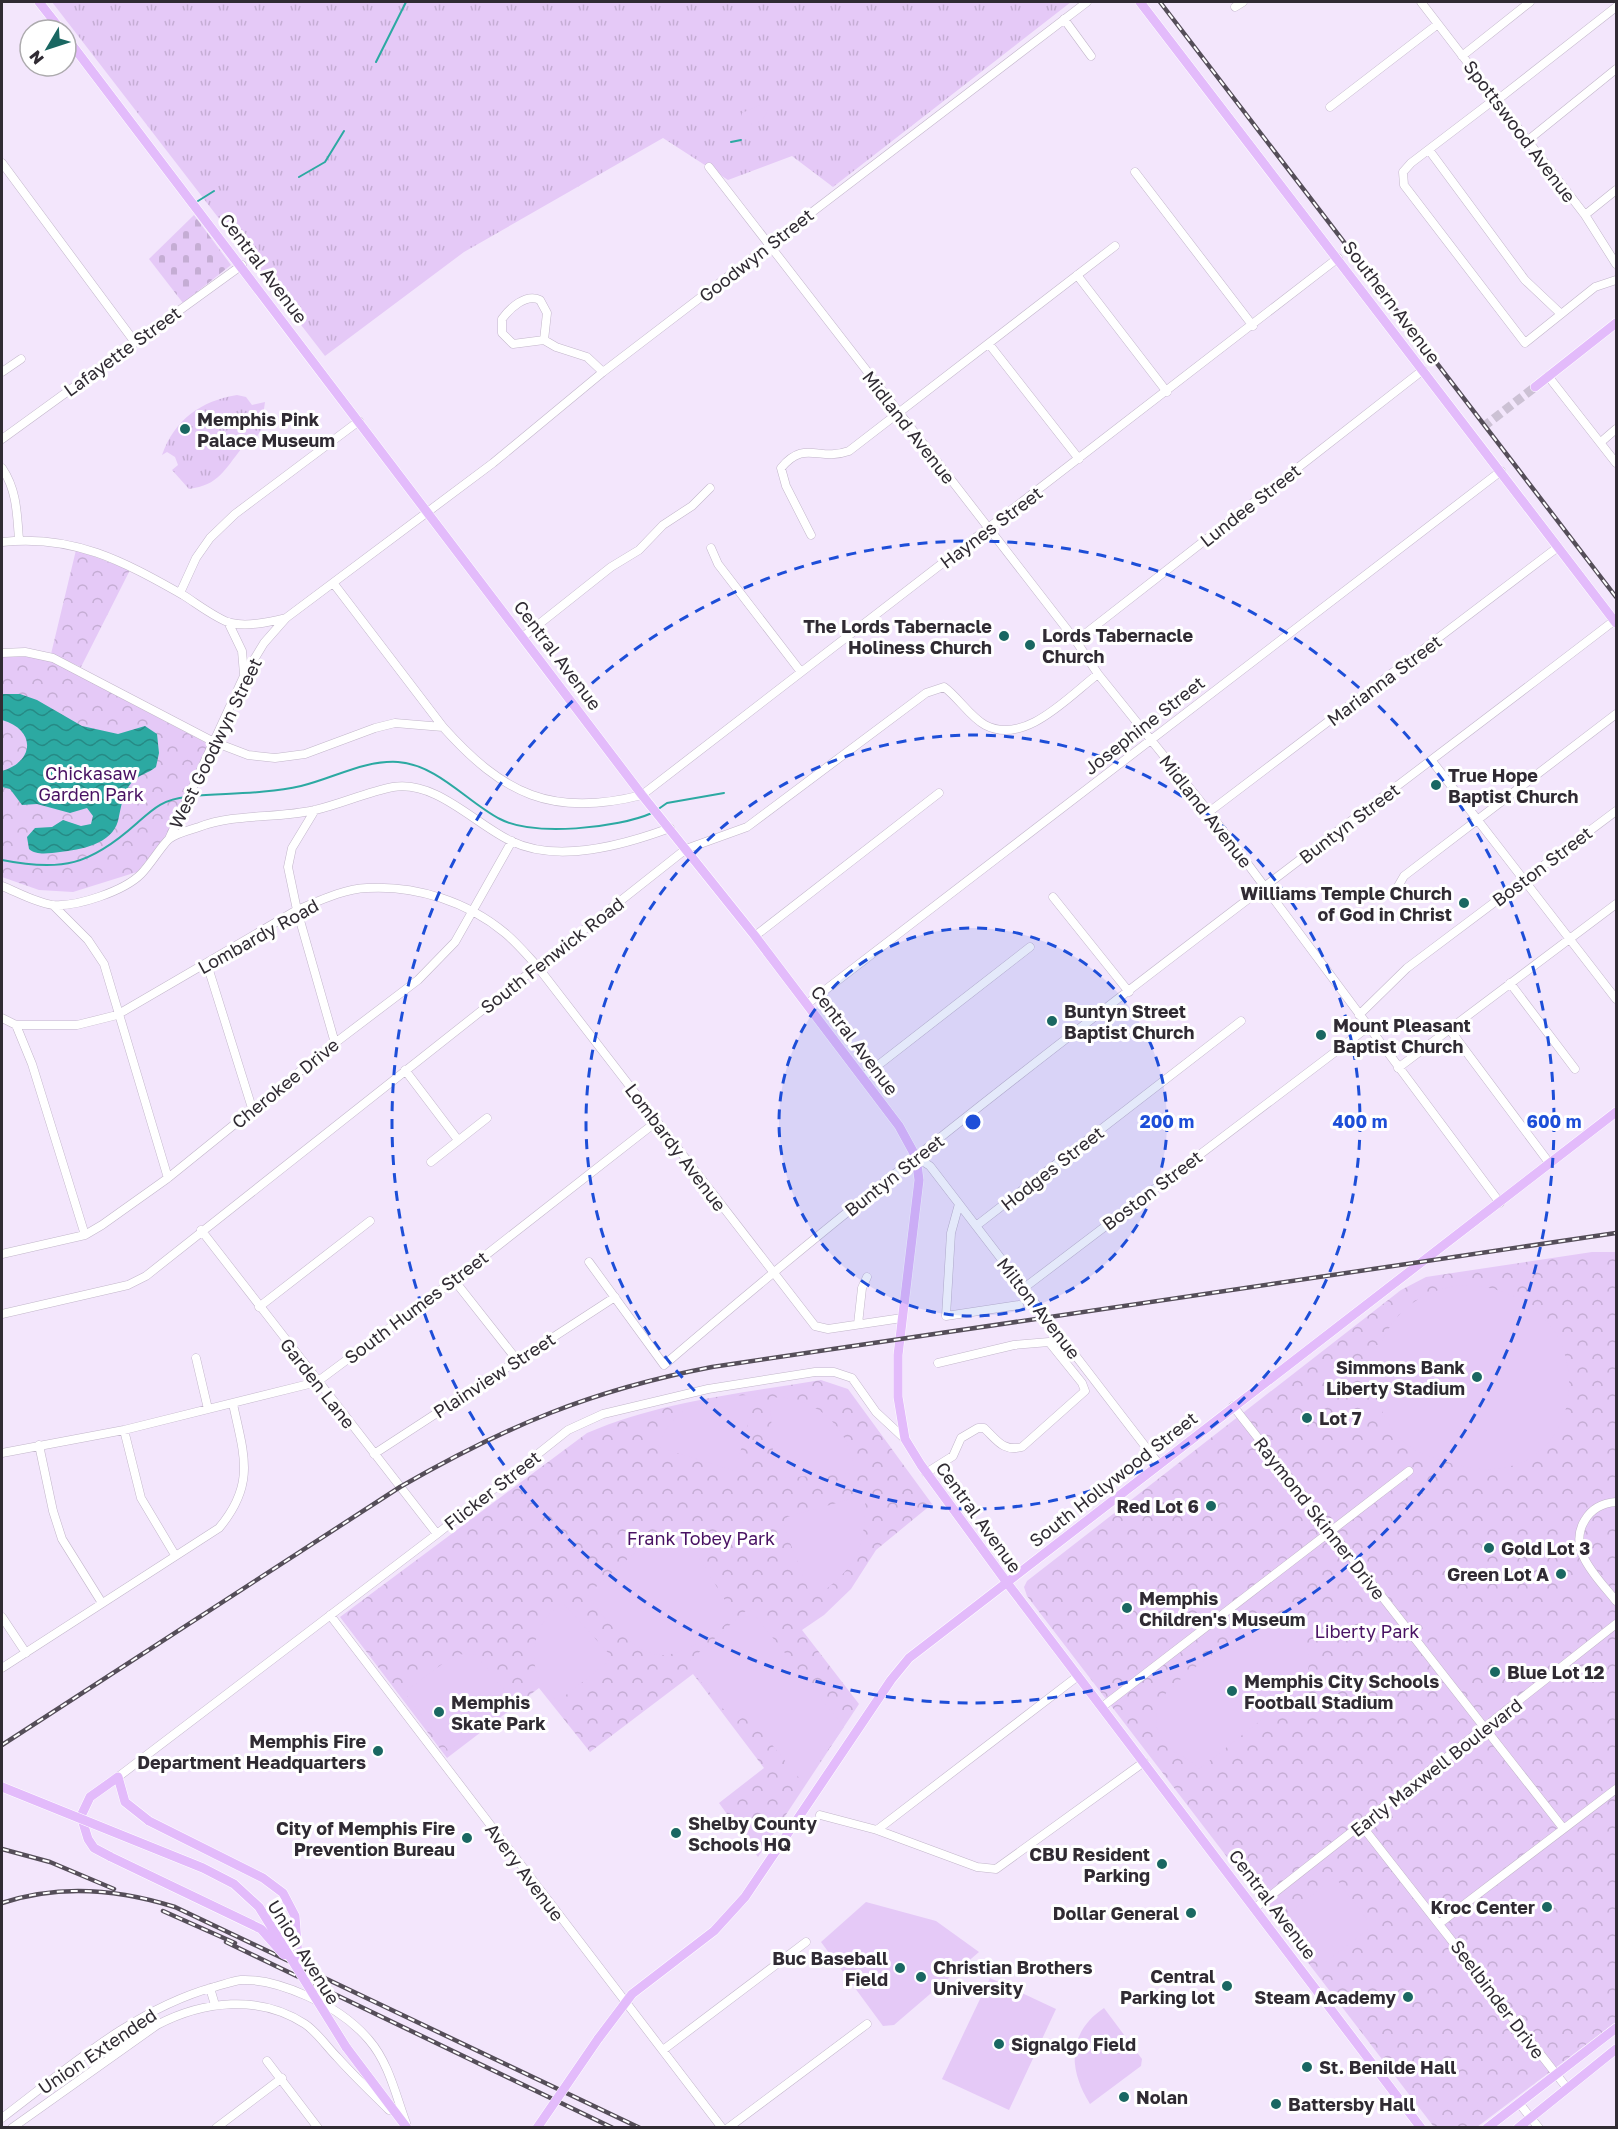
<svg xmlns="http://www.w3.org/2000/svg" width="1618" height="2129" viewBox="0 0 1618 2129" font-family="'Golos Text',sans-serif">
  <style>
    .grass { fill: url(#grass-tufts) }
    .cemetery { fill: url(#cemetery-stones) }
    .park { fill: url(#park-crowns) }
    .pitch { fill: #e5c9f7 }
    .water { fill: url(#water-waves) }
    .lines { fill: none; stroke-linecap: round; stroke-linejoin: round }
    .stream { stroke: #2ca9a2; stroke-width: 2 }
    .major-tunnel { stroke: #ccc1d4; stroke-width: 9; stroke-dasharray: 9 4.5; stroke-linecap: butt }
    .minor-casing { stroke: #c2b6ca; stroke-width: 9 }
    .major-casing { stroke: #fff; stroke-width: 10 }
    .minor { stroke: #fff; stroke-width: 8 }
    .major { stroke: #e3bbfb; stroke-width: 9 }
    .rail-casing { stroke: #554e59; stroke-width: 4.5 }
    .rail { stroke: #fff; stroke-width: 2; stroke-dasharray: 7; stroke-linecap: butt }
    .major-bridge-casing { stroke: #fff; stroke-width: 10; stroke-linecap: butt }
    .major-bridge { stroke: #e3bbfb; stroke-width: 9 }
    .ring { fill: none; stroke: #1d4ed8; stroke-width: 3; stroke-dasharray: 10 8 }
    .poi-dot { fill: #1a6762; stroke: #fff; stroke-width: 2 }
    .labels { text-anchor: middle; dominant-baseline: central; stroke-width: 6; stroke-linejoin: round; paint-order: stroke }
    .street-label { font-size: 18px; fill: #302b33; stroke: #fff }
    .poi-label { font-size: 18px; font-weight: bold; fill: #302b33; stroke: #fff; text-anchor: start }
    .park-label { font-size: 18px; fill: #491263; stroke: #fff }
    .centre { fill: #1d4ed8; stroke: #fff; stroke-width: 3 }
    .ring-label { font-size: 18px; text-anchor: middle; font-weight: bold; fill: #1d4ed8; stroke: #fff; stroke-width: 6; stroke-linejoin: round; paint-order: stroke }
  </style>
  <defs>
    <pattern id="grass-tufts" width="24" height="20" patternUnits="userSpaceOnUse" patternTransform="scale(1.5)"><rect width="24" height="20" fill="#e5c9f7"/><path d="M3 7l-1-3M5 7V3M7 7l1-3M15 17l-1-3M17 17v-4M19 17l1-3" fill="none" stroke="#c5add4"/></pattern>
    <pattern id="cemetery-stones" width="16" height="16" patternUnits="userSpaceOnUse" patternTransform="scale(1.5)"><rect width="16" height="16" fill="#e5c9f7"/><path d="M2 7V4a2 2 0 0 1 4 0v3zM10 15v-3a2 2 0 0 1 4 0v3z" fill="#c5add4"/></pattern>
    <pattern id="park-crowns" width="20" height="18" patternUnits="userSpaceOnUse" patternTransform="scale(1.5)"><rect width="20" height="18" fill="#e5c9f7"/><path d="M2 6a3 3 0 1 1 6 0M12 15a3 3 0 1 1 6 0" fill="none" stroke="#c5add4"/></pattern>
    <pattern id="water-waves" width="16" height="10" patternUnits="userSpaceOnUse" patternTransform="scale(1.5)"><rect width="16" height="10" fill="#2ca9a2"/><path d="M0 5q4-4 8 0t8 0" fill="none" stroke="#268a85"/></pattern>
  </defs>
  <rect width="100%" height="100%" fill="#f3e6fc"/>
  <path class="grass" d="M 52,2 L 1071,2 L 833,187 L 792,156 L 728,180 L 663,138 L 464,252 L 325,356 Z
    M 237,395 L 246,397 L 252,405 L 265,402 L 261,430 L 249,449 L 242,448 C 224,470 219,485 189,489 L 172,470 L 178,465 L 175,457 L 167,452 L 162,455 C 175,419 201,401 237,395 Z"/>
  <path class="cemetery" d="M 194,215 L 231,265 L 183,303 L 149,259 Z"/>
  <path class="park" d="M 76,550 L 130,570 L 81,667 L 51,654 Z
    M 28,656 L 53,662 L 206,743 L 206,750 L 165,838 L 137,872 L 73,892 L 39,890 L 2,877 L 2,657 Z
    M 1592,1252 L 1616,1252 L 1616,2022 L 1477,2127 L 1434,2127 L 1027,1596 L 1024,1587 L 1027,1581 L 1401,1290 L 1426,1277 Z
    M 821,1380 L 848,1389 L 932,1504 L 876,1550 L 851,1589 L 824,1615 L 802,1630 L 859,1704 L 758,1857 L 719,1803 L 764,1768 L 693,1674 L 590,1752 L 539,1688 L 447,1758 L 340,1617 L 587,1433 C 661,1401 742,1393 821,1380 Z"/>
  <path class="pitch" d="M 760,105 L 765,105 L 768,110 L 762,121 L 748,125 L 741,122 L 742,113 Z
    M 1466,1285 C 1618,1293 1592,1505 1454,1464 C 1440,1460 1425,1456 1412,1448 C 1383,1429 1372,1394 1377,1361 L 1367,1355 L 1370,1345 L 1381,1345 C 1394,1309 1427,1287 1466,1285 Z
    M 756,1395 L 735,1471 L 658,1447 C 673,1402 713,1395 756,1395 Z
    M 782,1397 C 824,1403 850,1431 855,1473 L 780,1478 L 774,1472 L 770,1398 Z
    M 865,1495 C 867,1547 855,1571 812,1599 L 784,1527 L 787,1517 Z
    M 664,1527 L 682,1530 L 734,1615 C 720,1633 688,1652 666,1655 C 640,1659 598,1616 588,1594 Z
    M 563,1603 L 611,1656 L 608,1662 L 557,1702 C 549,1692 539,1682 536,1670 C 529,1646 541,1615 563,1603 Z
    M 749,1608 L 844,1727 L 804,1784 L 747,1714 L 735,1723 L 686,1664 Z
    M 1264,1622 C 1306,1626 1319,1650 1302,1688 L 1199,1769 C 1187,1754 1166,1754 1159,1734 C 1155,1725 1155,1712 1159,1703 C 1169,1683 1243,1630 1264,1622 Z
    M 456,1654 L 476,1655 L 513,1701 L 448,1750 L 404,1692 Z
    M 1335,1877 L 1372,1926 L 1322,1965 L 1284,1917 Z
    M 866,1902 L 936,1921 L 979,1952 L 894,2025 L 883,2026 L 821,1942 Z
    M 990,1978 L 1056,2009 L 1009,2110 L 942,2079 Z
    M 1104,2008 L 1142,2059 L 1141,2066 L 1090,2104 C 1068,2069 1067,2033 1104,2008 Z"/>
  <path class="water" d="M 2,694 L 20,694 L 37,700 L 82,726 L 118,734 L 145,726 L 157,734 L 159,753 L 156,767 C 149,773 138,775 132,782 C 123,792 121,807 118,821 C 112,844 80,850 60,852 C 50,853 37,856 29,849 L 27,837 L 35,828 L 52,827 L 63,820 L 81,826 L 91,824 L 93,816 L 87,808 L 70,813 L 37,804 L 22,805 L 10,789 L 2,787 L 2,771 C 36,761 35,729 2,720 Z"/>
  <g class="lines">
    <path class="stream" d="M 376,62 L 406,2
      M 731,142 L 741,140
      M 299,177 L 325,162 L 344,131
      M 198,201 L 214,191
      M 192,796 C 228,793 266,794 301,786 C 334,778 364,760 398,762 C 438,765 467,802 500,819 C 534,837 618,828 652,813
      M 657,810 L 667,803 L 724,793
      M 2,860 C 62,872 90,865 136,824 C 153,809 163,799 187,797"/>
    <path class="major-tunnel" d="M 1483,427 L 1535,387"/>
    <defs>
      <path id="minor" d="M 1421,2 L 1585,215 L 1616,264
        M 1235,7 L 1243,2
        M 1064,19 L 1091,56
        M 1462,56 L 1530,2
        M 1495,99 L 1411,163 L 1403,172 L 1404,185 L 1525,343 L 1595,287 L 1616,280
        M 1496,101 L 1616,7
        M 1330,107 L 1438,24
        M 1527,141 L 1616,69
        M 1429,150 L 1525,280 L 1560,313
        M 2,163 L 134,341
        M 709,167 L 1076,641 L 1098,674 L 1209,812 L 1500,1203
        M 1135,172 L 1253,326
        M 1585,215 L 1616,190
        M 1077,275 L 1167,392
        M 544,340 L 547,313 L 540,300 C 526,293 510,308 502,319 L 502,333 L 513,344 L 544,340 L 556,347 L 587,357 L 603,372
        M 989,344 L 1079,459
        M 2,372 L 21,359
        M 1548,376 L 1616,463
        M 2,439 L 242,265
        M 1601,442 L 1616,429
        M 2,468 C 17,490 17,514 19,540
        M 811,535 L 786,486 L 781,468 C 805,439 818,462 849,451 L 1115,246
        M 2,542 C 73,534 123,561 183,595 C 196,603 218,620 231,623 C 248,627 269,622 286,618
        M 711,548 L 718,564 L 801,672
        M 334,584 L 443,727
        M 180,593 L 196,558 L 210,538 L 235,514 L 359,421
        M 228,622 L 242,651 L 244,674
        M 524,636 L 611,567 L 639,550 L 663,525 L 692,506 L 710,488
        M 1076,641 L 1423,370
        M 2,653 L 25,652 L 53,658 L 214,742 L 248,755 L 275,758 L 305,754 L 375,728 L 395,723 L 443,727 C 503,794 552,818 642,795 L 1338,258
        M 1432,761 L 1616,999
        M 315,810 L 292,848 L 288,867 L 297,910 L 335,1043
        M 1209,812 L 1558,547
        M 169,839 L 244,676 L 264,643 L 286,618 L 493,463 L 603,372 L 1087,2
        M 2,886 C 17,892 36,903 53,905 C 77,907 124,891 141,874 C 150,865 162,845 169,839 C 176,833 190,830 199,827 C 236,813 276,819 315,810 C 341,804 367,792 393,787 C 436,780 475,824 511,841 C 558,864 624,845 670,828
        M 1393,895 L 1404,876 L 1616,714
        M 1053,897 L 1129,992
        M 53,905 L 88,940 L 104,964 L 168,1178
        M 755,936 L 939,793
        M 207,964 L 252,1108
        M 1510,983 L 1575,1069
        M 807,1004 L 1501,471
        M 1359,1015 L 1407,968 L 1616,811
        M 2,1018 L 16,1025 L 77,1025 L 117,1015 L 297,910 C 319,901 343,889 367,888 C 416,885 468,902 505,933 C 517,943 527,955 537,966 L 815,1326 L 828,1329 L 902,1318
        M 16,1025 L 32,1064 L 85,1235
        M 1450,1030 L 1550,1164
        M 1398,1068 L 1616,904
        M 405,1070 L 458,1140
        M 863,1077 L 1030,947
        M 916,1157 L 930,1166 L 1158,1463
        M 431,1162 L 487,1118
        M 959,1204 L 951,1233 L 946,1316 L 1019,1305
        M 976,1226 L 1241,1021
        M 201,1230 L 437,1534
        M 2,1254 L 85,1235 L 102,1225 L 168,1178 L 335,1043 L 418,980 L 455,942 L 512,841
        M 589,1262 L 664,1365 C 969,1103 1296,865 1615,620
        M 454,1280 L 517,1360
        M 1024,1288 L 1368,1027
        M 259,1307 L 370,1221
        M 2,1314 L 128,1285 L 146,1276 L 686,849 L 747,827 L 926,693 L 944,687 C 958,697 970,717 985,725 C 1025,746 1069,696 1098,674
        M 858,1324 L 862,1288 L 867,1277
        M 196,1358 L 208,1409
        M 1233,1406 L 1563,1828
        M 124,1430 L 141,1498 L 175,1555
        M 39,1445 L 53,1511 L 62,1539 L 102,1603
        M 2,1453 L 124,1430 L 317,1382 L 454,1280 L 656,1122
        M 374,1454 L 615,1297
        M 926,1473 L 953,1456 L 961,1438 L 978,1428 L 984,1428 C 997,1440 1003,1452 1022,1447 L 1085,1391 L 1082,1383 L 1049,1342 L 1014,1345 L 938,1363
        M 1616,1502 C 1604,1503 1592,1508 1585,1520 C 1566,1550 1599,1579 1616,1601
        M 330,1615 L 722,2128
        M 2,1617 L 26,1653
        M 2,1668 L 219,1528 C 256,1484 244,1455 233,1404
        M 1102,1707 L 1409,1471
        M 118,1777 L 437,1534 L 568,1430 L 603,1414 L 708,1389 L 815,1372 L 834,1372 L 852,1378 L 876,1412 L 905,1439
        M 820,1815 L 877,1830 L 977,1867 L 996,1869 L 1144,1762
        M 1362,1826 L 1567,2088
        M 877,1830 L 1078,1676
        M 1255,1908 L 1616,1624
        M 1440,1923 L 1616,1789
        M 210,1988 L 215,2005
        M 663,2050 L 806,1942
        M 267,2061 L 318,2128
        M 1519,2103 L 1539,2128
        M 2,2118 C 67,2069 134,2009 214,1987 C 222,1985 232,1981 241,1980 C 263,1979 287,1987 307,1996 C 330,2006 353,2021 369,2040 C 389,2063 396,2096 406,2123
        M 12,2128 L 157,2025 C 203,2001 259,1994 305,2024 C 317,2032 327,2047 337,2057 C 354,2076 371,2092 389,2110
        M 216,2128 L 282,2078
        M 728,2128 L 867,2024"/>
      <path id="major" d="M 39,2 L 61,30
        M 1140,2 L 1616,623
        M 66,37 L 642,795 L 755,936 L 899,1126 L 916,1157 L 919,1180 L 898,1355 L 898,1397 L 905,1439 L 921,1465 L 1008,1584 L 1421,2128
        M 1535,387 L 1616,323
        M 111,1857 L 94,1848 L 88,1839 L 81,1816 L 90,1797 L 118,1777 L 125,1802 L 149,1821
        M 598,2039 L 632,1994 L 714,1931 L 745,1897 L 891,1680 L 909,1658 L 1616,1112
        M 346,2047 L 407,2128
        M 1487,2128 L 1616,2028
        M 1518,2128 L 1616,2049"/>
    </defs>
    <use href="#minor" class="minor-casing"/>
    <use href="#major" class="major-casing"/>
    <use href="#minor" class="minor"/>
    <use href="#major" class="major"/>
    <defs>
      <path id="rail" d="M 1160,2 L 1616,597
        M 2,1745 L 400,1487 C 506,1426 592,1390 712,1367 L 1616,1233
        M 2,1849 L 50,1862 L 114,1889
        M 2,1903 C 59,1884 118,1889 175,1907 L 640,2128
        M 163,1911 L 235,1943
        M 226,1942 L 613,2128"/>
    </defs>
    <use href="#rail" class="rail-casing"/>
    <use href="#rail" class="rail"/>
    <defs>
      <path id="major-bridge" d="M 2,1787 L 203,1868 L 234,1884 L 259,1907 L 346,2047
        M 149,1821 L 263,1878 L 283,1893 L 295,1916 L 299,1971
        M 111,1857 L 261,1929 L 284,1955
        M 537,2128 L 598,2039"/>
    </defs>
    <use href="#major-bridge" class="major-bridge-casing"/>
    <use href="#major-bridge" class="major-bridge"/>
  </g>
  <circle cx="973" cy="1122" r="194" fill="#1d4ed8" fill-opacity=".12"/>
  <g class="ring">
    <circle cx="973" cy="1122" r="194"/>
    <circle cx="973" cy="1122" r="387"/>
    <circle cx="973" cy="1122" r="581"/>
  </g>
  <g class="poi-dot">
    <circle cx="185" cy="429" r="6"/>
    <circle cx="1004" cy="636" r="6"/>
    <circle cx="1030" cy="645" r="6"/>
    <circle cx="1436" cy="785" r="6"/>
    <circle cx="1464" cy="903" r="6"/>
    <circle cx="1052" cy="1021" r="6"/>
    <circle cx="1321" cy="1035" r="6"/>
    <circle cx="1477" cy="1377" r="6"/>
    <circle cx="1307" cy="1418" r="6"/>
    <circle cx="1211" cy="1506" r="6"/>
    <circle cx="1489" cy="1548" r="6"/>
    <circle cx="1561" cy="1574" r="6"/>
    <circle cx="1127" cy="1608" r="6"/>
    <circle cx="1495" cy="1672" r="6"/>
    <circle cx="1232" cy="1691" r="6"/>
    <circle cx="439" cy="1712" r="6"/>
    <circle cx="378" cy="1751" r="6"/>
    <circle cx="676" cy="1833" r="6"/>
    <circle cx="467" cy="1838" r="6"/>
    <circle cx="1162" cy="1864" r="6"/>
    <circle cx="1547" cy="1907" r="6"/>
    <circle cx="1191" cy="1913" r="6"/>
    <circle cx="900" cy="1968" r="6"/>
    <circle cx="921" cy="1977" r="6"/>
    <circle cx="1227" cy="1986" r="6"/>
    <circle cx="1408" cy="1997" r="6"/>
    <circle cx="999" cy="2044" r="6"/>
    <circle cx="1307" cy="2067" r="6"/>
    <circle cx="1124" cy="2097" r="6"/>
    <circle cx="1276" cy="2104" r="6"/>
  </g>
  <g class="labels">
    <g class="street-label">
      <text transform="translate(1520 131) rotate(53)">Spottswood Avenue</text>
      <text transform="translate(756 255) rotate(-38)">Goodwyn Street</text>
      <text transform="translate(264 268) rotate(53)">Central Avenue</text>
      <text transform="translate(1392 302) rotate(53)">Southern Avenue</text>
      <text transform="translate(122 351) rotate(-36)">Lafayette Street</text>
      <text transform="translate(909 427) rotate(52)">Midland Avenue</text>
      <text transform="translate(1250 505) rotate(-38)">Lundee Street</text>
      <text transform="translate(991 527) rotate(-37)">Haynes Street</text>
      <text transform="translate(558 655) rotate(53)">Central Avenue</text>
      <text transform="translate(1384 680) rotate(-37)">Marianna Street</text>
      <text transform="translate(1144 725) rotate(-38)">Josephine Street</text>
      <text transform="translate(215 743) rotate(-64)">West Goodwyn Street</text>
      <text transform="translate(1206 811) rotate(52)">Midland Avenue</text>
      <text transform="translate(1349 823) rotate(-37)">Buntyn Street</text>
      <text transform="translate(1542 866) rotate(-37)">Boston Street</text>
      <text transform="translate(258 936) rotate(-29)">Lombardy Road</text>
      <text transform="translate(552 955) rotate(-38)">South Fenwick Road</text>
      <text transform="translate(855 1040) rotate(53)">Central Avenue</text>
      <text transform="translate(285 1083) rotate(-39)">Cherokee Drive</text>
      <text transform="translate(676 1147) rotate(53)">Lombardy Avenue</text>
      <text transform="translate(1052 1168) rotate(-38)">Hodges Street</text>
      <text transform="translate(894 1175) rotate(-38)">Buntyn Street</text>
      <text transform="translate(1152 1190) rotate(-37)">Boston Street</text>
      <text transform="translate(416 1307) rotate(-37)">South Humes Street</text>
      <text transform="translate(1039 1308) rotate(52)">Milton Avenue</text>
      <text transform="translate(494 1375) rotate(-33)">Plainview Street</text>
      <text transform="translate(318 1383) rotate(52)">Garden Lane</text>
      <text transform="translate(1113 1479) rotate(-38)">South Hollywood Street</text>
      <text transform="translate(492 1490) rotate(-38)">Flicker Street</text>
      <text transform="translate(979 1517) rotate(54)">Central Avenue</text>
      <text transform="translate(1320 1518) rotate(52)">Raymond Skinner Drive</text>
      <text transform="translate(1436 1767) rotate(-38)">Early Maxwell Boulevard</text>
      <text transform="translate(525 1872) rotate(53)">Avery Avenue</text>
      <text transform="translate(1273 1904) rotate(53)">Central Avenue</text>
      <text transform="translate(304 1952) rotate(58)">Union Avenue</text>
      <text transform="translate(1498 1999) rotate(53)">Seelbinder Drive</text>
      <text transform="translate(97 2051) rotate(-34)">Union Extended</text>
    </g>
    <g class="poi-label">
      <text x="197" y="419">Memphis Pink<tspan x="197" dy="21">Palace Museum</tspan></text>
      <text x="992" y="626" text-anchor="end">The Lords Tabernacle<tspan x="992" dy="21">Holiness Church</tspan></text>
      <text x="1042" y="635">Lords Tabernacle<tspan x="1042" dy="21">Church</tspan></text>
      <text x="1448" y="775">True Hope<tspan x="1448" dy="21">Baptist Church</tspan></text>
      <text x="1452" y="893" text-anchor="end">Williams Temple Church<tspan x="1452" dy="21">of God in Christ</tspan></text>
      <text x="1064" y="1011">Buntyn Street<tspan x="1064" dy="21">Baptist Church</tspan></text>
      <text x="1333" y="1025">Mount Pleasant<tspan x="1333" dy="21">Baptist Church</tspan></text>
      <text x="1465" y="1367" text-anchor="end">Simmons Bank<tspan x="1465" dy="21">Liberty Stadium</tspan></text>
      <text x="1319" y="1418">Lot 7</text>
      <text x="1199" y="1506" text-anchor="end">Red Lot 6</text>
      <text x="1501" y="1548">Gold Lot 3</text>
      <text x="1549" y="1574" text-anchor="end">Green Lot A</text>
      <text x="1139" y="1598">Memphis<tspan x="1139" dy="21">Children's Museum</tspan></text>
      <text x="1507" y="1672">Blue Lot 12</text>
      <text x="1244" y="1681">Memphis City Schools<tspan x="1244" dy="21">Football Stadium</tspan></text>
      <text x="451" y="1702">Memphis<tspan x="451" dy="21">Skate Park</tspan></text>
      <text x="366" y="1741" text-anchor="end">Memphis Fire<tspan x="366" dy="21">Department Headquarters</tspan></text>
      <text x="688" y="1823">Shelby County<tspan x="688" dy="21">Schools HQ</tspan></text>
      <text x="455" y="1828" text-anchor="end">City of Memphis Fire<tspan x="455" dy="21">Prevention Bureau</tspan></text>
      <text x="1150" y="1854" text-anchor="end">CBU Resident<tspan x="1150" dy="21">Parking</tspan></text>
      <text x="1535" y="1907" text-anchor="end">Kroc Center</text>
      <text x="1179" y="1913" text-anchor="end">Dollar General</text>
      <text x="888" y="1958" text-anchor="end">Buc Baseball<tspan x="888" dy="21">Field</tspan></text>
      <text x="933" y="1967">Christian Brothers<tspan x="933" dy="21">University</tspan></text>
      <text x="1215" y="1976" text-anchor="end">Central<tspan x="1215" dy="21">Parking lot</tspan></text>
      <text x="1396" y="1997" text-anchor="end">Steam Academy</text>
      <text x="1011" y="2044">Signalgo Field</text>
      <text x="1319" y="2067">St. Benilde Hall</text>
      <text x="1136" y="2097">Nolan</text>
      <text x="1288" y="2104">Battersby Hall</text>
    </g>
    <g class="park-label">
      <text x="91" y="773">Chickasaw<tspan x="91" dy="21">Garden Park</tspan></text>
      <text x="701" y="1538">Frank Tobey Park</text>
      <text x="1367" y="1631">Liberty Park</text>
    </g>
  </g>
  <circle cx="973" cy="1122" r="9" class="centre"/>
  <g class="ring-label">
    <text x="1167" y="1128">200 m</text>
    <text x="1360" y="1128">400 m</text>
    <text x="1554" y="1128">600 m</text>
  </g>
  <rect width="1618" height="2129" fill="none" stroke="#302b33" stroke-width="6"/>
  <g transform="translate(48 48) rotate(231)"><circle r="28" fill="#ffffff" stroke="#acaaad" stroke-width="1.5"/>
  <path d="M0-4.5L10 22L0 15L-10 22Z" fill="#1a6762"/>
  <text y="-9" font-size="16" font-weight="bold" text-anchor="middle" fill="#302b33">N</text>
  </g>
</svg>
